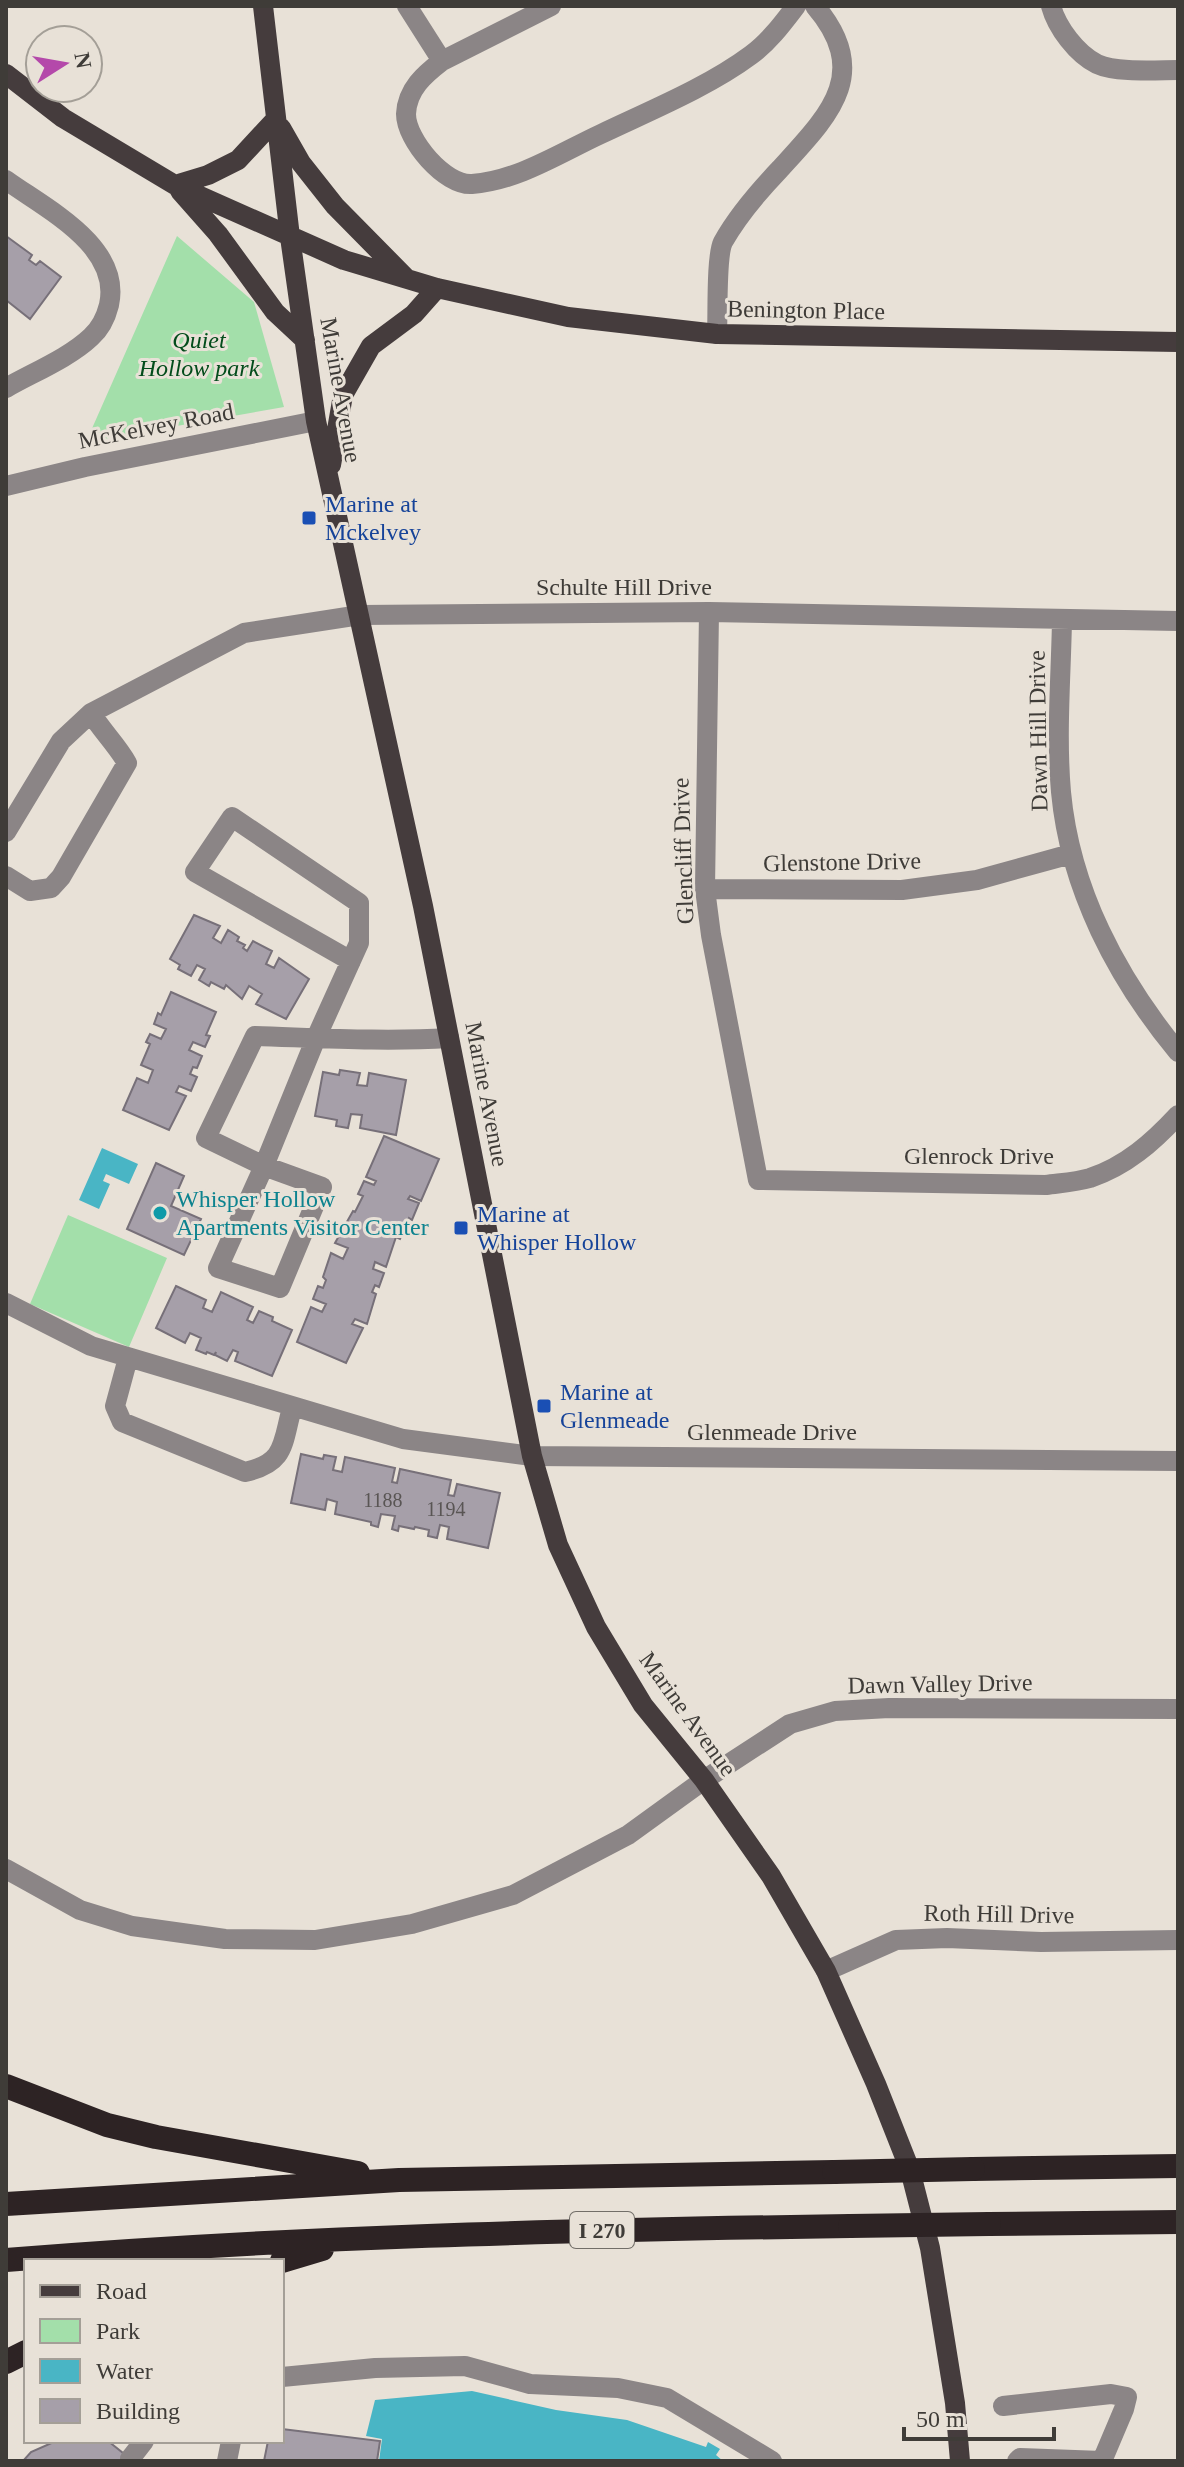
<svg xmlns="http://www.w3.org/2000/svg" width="1184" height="2467" viewBox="0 0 1184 2467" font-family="Georgia,serif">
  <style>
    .green { fill: #a3dfaa }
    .water { fill: #49b5c5 }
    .building { fill: #a69fa9; stroke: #777079; stroke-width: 2 }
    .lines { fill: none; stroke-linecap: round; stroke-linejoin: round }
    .minor { stroke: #8b8586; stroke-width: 20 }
    .major { stroke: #453c3d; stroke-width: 20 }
    .highway { stroke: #2d2324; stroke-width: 24 }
    .highway-bridge { stroke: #2d2324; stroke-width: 24 }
    .transit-dot { fill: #1a4fb4; stroke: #e8e1d7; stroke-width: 3 }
    .culture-dot { fill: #0f9aa8; stroke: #e8e1d7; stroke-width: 3 }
    .labels { text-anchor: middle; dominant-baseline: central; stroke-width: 6; stroke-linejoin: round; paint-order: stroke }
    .number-label { font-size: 20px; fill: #595554 }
    .shield { fill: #e8e1d7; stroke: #726e68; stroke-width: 2 }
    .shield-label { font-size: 22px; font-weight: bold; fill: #3f3c38 }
    .street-label { font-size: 24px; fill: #3f3c38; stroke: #e8e1d7 }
    .park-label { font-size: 24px; font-style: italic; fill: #034c1b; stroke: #e8e1d7 }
    .transit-label { font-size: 24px; fill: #164399; stroke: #e8e1d7; text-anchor: start }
    .culture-label { font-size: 24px; fill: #0d838f; stroke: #e8e1d7; text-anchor: start }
  </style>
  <rect width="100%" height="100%" fill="#e8e1d7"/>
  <path class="green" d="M 177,236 L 254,302 L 284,407 L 86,442 Z
    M 68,1215 L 167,1258 L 129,1347 L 30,1304 Z"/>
  <path class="water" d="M 102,1148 L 138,1164 L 129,1184 L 106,1174 L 103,1181 L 110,1184 L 99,1209 L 79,1200 Z
    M 472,2391 L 556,2410 L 627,2420 L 706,2447 L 708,2442 L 720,2449 L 716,2455 L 723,2461 L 379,2461 L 382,2439 L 366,2436 L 375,2400 Z"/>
  <path class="building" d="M 6,236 L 32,255 L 29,260 L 36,265 L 40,261 L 61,277 L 30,319 L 6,300 Z
    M 194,915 L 220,926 L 213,938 L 221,943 L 228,930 L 239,937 L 237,941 L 245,945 L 243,948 L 247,951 L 253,941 L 272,951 L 266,964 L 274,968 L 279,958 L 309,979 L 286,1019 L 256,1004 L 262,994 L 249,986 L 242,999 L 226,985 L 224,989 L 211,982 L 209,986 L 199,980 L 205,969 L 197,965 L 191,976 L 178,969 L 180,965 L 170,959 Z
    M 171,992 L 216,1012 L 206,1035 L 210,1036 L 205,1047 L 193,1042 L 189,1050 L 202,1056 L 197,1068 L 193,1067 L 190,1074 L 197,1077 L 191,1091 L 179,1086 L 176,1092 L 186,1096 L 169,1130 L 123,1110 L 137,1078 L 148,1083 L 153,1070 L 141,1065 L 150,1044 L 146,1042 L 150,1034 L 161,1039 L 166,1029 L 154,1024 L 158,1013 L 161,1015 Z
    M 340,1070 L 360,1073 L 357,1085 L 367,1086 L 369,1073 L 406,1080 L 396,1135 L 360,1128 L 362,1115 L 351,1114 L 348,1128 L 336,1126 L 337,1120 L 315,1116 L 323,1072 L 339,1075 Z
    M 384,1136 L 439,1159 L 421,1201 L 410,1196 L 408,1199 L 419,1203 L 412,1220 L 409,1218 L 400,1239 L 396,1237 L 386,1267 L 375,1262 L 373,1269 L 384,1273 L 379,1287 L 375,1285 L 372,1292 L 376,1294 L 367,1324 L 355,1319 L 352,1324 L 363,1328 L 346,1363 L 297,1342 L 311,1307 L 322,1312 L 326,1304 L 313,1299 L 318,1286 L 323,1288 L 326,1280 L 323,1277 L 331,1253 L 343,1259 L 348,1248 L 335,1243 L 353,1211 L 355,1212 L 363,1196 L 358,1194 L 364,1181 L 374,1185 L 376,1181 L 366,1177 Z
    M 156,1163 L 184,1176 L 171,1206 L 201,1219 L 184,1255 L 127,1229 Z
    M 176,1286 L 206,1300 L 203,1308 L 212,1312 L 221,1292 L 253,1307 L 247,1320 L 253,1323 L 259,1311 L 273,1317 L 272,1321 L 292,1330 L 272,1376 L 235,1361 L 238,1352 L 233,1350 L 227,1361 L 215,1355 L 216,1352 L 214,1355 L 207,1352 L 206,1354 L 196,1350 L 201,1338 L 190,1333 L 185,1343 L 156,1328 Z
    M 301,1454 L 323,1459 L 324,1455 L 336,1457 L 333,1470 L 342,1472 L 345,1457 L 395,1468 L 392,1482 L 397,1483 L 400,1469 L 451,1480 L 448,1495 L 454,1496 L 457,1484 L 500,1493 L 488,1548 L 447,1539 L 449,1527 L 440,1525 L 437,1538 L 428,1536 L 429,1530 L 415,1527 L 414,1529 L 399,1526 L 398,1531 L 392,1529 L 395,1516 L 381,1514 L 378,1527 L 371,1525 L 371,1522 L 335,1514 L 337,1502 L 327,1499 L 325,1510 L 291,1503 Z
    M 282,2429 L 380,2441 L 377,2461 L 264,2461 L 268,2441 L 282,2441 Z
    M 56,2441 L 108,2441 L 133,2461 L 23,2461 L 31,2452 Z"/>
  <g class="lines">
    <path class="minor" d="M 407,6 L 442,61 L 551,6
      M 1051,6 C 1057,28 1077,54 1097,64 C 1116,73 1157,70 1178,70
      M 442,61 C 425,74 407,89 406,114 C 406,140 445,186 472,184 C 517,181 560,153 601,134 C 649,111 708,87 751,55 C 769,42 783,23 796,6
      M 6,180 C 46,209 122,246 109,305 C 106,317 100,329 91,337 C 69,358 32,373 6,388
      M 717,334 C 718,315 716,256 723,242 C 738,215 759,191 780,169 C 828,116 873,74 815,6
      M 6,486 L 85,467 L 316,421
      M 709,612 L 705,889 L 711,935 L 758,1180 L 1046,1185 C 1060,1183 1076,1182 1090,1178 C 1126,1166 1153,1142 1178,1115
      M 1062,620 C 1061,676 1056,735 1061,792 C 1070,889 1117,978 1178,1052
      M 6,832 L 61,741 L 91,713 L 244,633 L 360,615 L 709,612 L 1178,621
      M 6,876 L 30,891 L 51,888 L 61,877 L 127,763 C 117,745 102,731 91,713
      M 705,889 L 902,890 L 977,880 L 1071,854
      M 351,961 L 195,872 L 232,817 L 359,903 L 359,943 L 316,1038 L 264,1166 L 322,1187 L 280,1288 L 218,1268 L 264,1166 L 206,1138 L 255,1036 C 320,1038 384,1042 449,1038
      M 6,1303 L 91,1346 L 403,1439 L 532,1456 L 1178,1461
      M 128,1358 L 115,1406 L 122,1422 L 245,1472 C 286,1463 282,1444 292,1408
      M 6,1869 L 80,1910 L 132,1926 L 225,1939 L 315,1940 L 412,1924 L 513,1895 L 628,1835 L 704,1780 L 790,1724 L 835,1711 L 889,1708 L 1178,1709
      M 826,1971 L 896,1940 L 947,1938 L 1041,1942 L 1178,1940
      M 282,2377 L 375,2368 L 465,2366 L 530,2384 L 618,2388 L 667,2398 L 772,2461
      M 1003,2406 L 1111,2394 L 1127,2397 L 1124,2409 L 1102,2461 L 1020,2458 L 1017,2461
      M 130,2459 L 144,2441
      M 227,2461 L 231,2441"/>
    <path class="major" d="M 263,6 L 290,237 L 316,421 L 423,906 L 532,1456 L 558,1545 L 596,1627 L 643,1705 L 704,1780 L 771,1876 L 826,1971 L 876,2084 L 910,2170 L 930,2248 L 955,2403 L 960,2461
      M 6,74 L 63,118 L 175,185 L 344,260 L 437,288 L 568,317 L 717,334 L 1178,342
      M 281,128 L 301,163 L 335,206 L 406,278
      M 175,185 L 208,175 L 238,160 L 276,119
      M 180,191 L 218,234 L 275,312 L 305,340
      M 331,465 L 343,395 L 371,346 L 414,314 L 437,288"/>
    <path class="highway" d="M 6,2086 L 107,2125 L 156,2137 L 358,2173
      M 973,2169 L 1178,2166
      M 6,2204 L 399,2180 L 834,2172
      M 989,2224 L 1178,2222
      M 6,2260 C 287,2237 568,2230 850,2226
      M 282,2261 L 322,2249
      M 6,2362 L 26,2352"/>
    <path class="highway-bridge" d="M 834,2172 L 973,2169
      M 850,2226 L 989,2224"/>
  </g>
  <g class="transit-dot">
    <rect x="301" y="510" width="16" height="16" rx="4"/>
    <rect x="453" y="1220" width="16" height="16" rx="4"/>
    <rect x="536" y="1398" width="16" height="16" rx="4"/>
  </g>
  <circle class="culture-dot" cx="160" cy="1213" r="8"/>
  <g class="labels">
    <g class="number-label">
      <text x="383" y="1500">1188</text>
      <text x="446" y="1509">1194</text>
    </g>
    <rect class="shield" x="570" y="2212" width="64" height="36" rx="6"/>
    <g class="shield-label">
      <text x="602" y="2230">I 270</text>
    </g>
    <g class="street-label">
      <text transform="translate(806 310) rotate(1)">Benington Place</text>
      <text transform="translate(341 390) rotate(80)">Marine Avenue</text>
      <text transform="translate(156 426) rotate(-11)">McKelvey Road</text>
      <text x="624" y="587">Schulte Hill Drive</text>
      <text transform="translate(1038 731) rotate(-91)">Dawn Hill Drive</text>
      <text transform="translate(683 851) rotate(-92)">Glencliff Drive</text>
      <text transform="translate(842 862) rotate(-1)">Glenstone Drive</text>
      <text transform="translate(487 1094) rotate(79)">Marine Avenue</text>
      <text x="979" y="1156">Glenrock Drive</text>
      <text x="772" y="1432">Glenmeade Drive</text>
      <text transform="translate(940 1684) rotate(-1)">Dawn Valley Drive</text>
      <text transform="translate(688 1714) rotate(54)">Marine Avenue</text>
      <text transform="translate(999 1914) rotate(1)">Roth Hill Drive</text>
    </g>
    <g class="park-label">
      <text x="199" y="340">Quiet<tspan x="199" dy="28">Hollow park</tspan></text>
    </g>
    <g class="transit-label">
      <text x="325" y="504">Marine at<tspan x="325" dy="28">Mckelvey</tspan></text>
      <text x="477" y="1214">Marine at<tspan x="477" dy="28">Whisper Hollow</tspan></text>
      <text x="560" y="1392">Marine at<tspan x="560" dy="28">Glenmeade</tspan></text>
    </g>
    <g class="culture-label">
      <text x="176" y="1199">Whisper Hollow<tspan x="176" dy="28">Apartments Visitor Center</tspan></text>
    </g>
  </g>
  <rect width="1184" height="2467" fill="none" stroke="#3f3c38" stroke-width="16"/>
  <rect x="24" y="2259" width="260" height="184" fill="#e8e1d7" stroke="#a49f97" stroke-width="2"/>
  <rect x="40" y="2285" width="40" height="12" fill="#453c3d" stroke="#a49f97" stroke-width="2"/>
  <text x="96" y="2299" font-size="24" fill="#3f3c38">Road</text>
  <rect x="40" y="2319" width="40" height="24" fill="#a3dfaa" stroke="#a49f97" stroke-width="2"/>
  <text x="96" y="2339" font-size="24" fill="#3f3c38">Park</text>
  <rect x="40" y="2359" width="40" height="24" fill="#49b5c5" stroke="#a49f97" stroke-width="2"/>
  <text x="96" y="2379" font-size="24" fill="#3f3c38">Water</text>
  <rect x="40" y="2399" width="40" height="24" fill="#a69fa9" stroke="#a49f97" stroke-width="2"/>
  <text x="96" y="2419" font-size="24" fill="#3f3c38">Building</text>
  <g transform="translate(64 64) rotate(79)"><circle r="38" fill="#e8e1d7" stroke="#a49f97" stroke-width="2"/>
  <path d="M0-6L14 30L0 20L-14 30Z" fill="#b449aa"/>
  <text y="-12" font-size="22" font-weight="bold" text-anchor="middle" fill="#3f3c38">N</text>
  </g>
  <path d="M904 2427v12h150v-12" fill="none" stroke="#3f3c38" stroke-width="4"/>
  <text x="916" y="2427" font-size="24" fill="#3f3c38" stroke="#e8e1d7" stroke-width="6" paint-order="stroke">50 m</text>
</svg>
